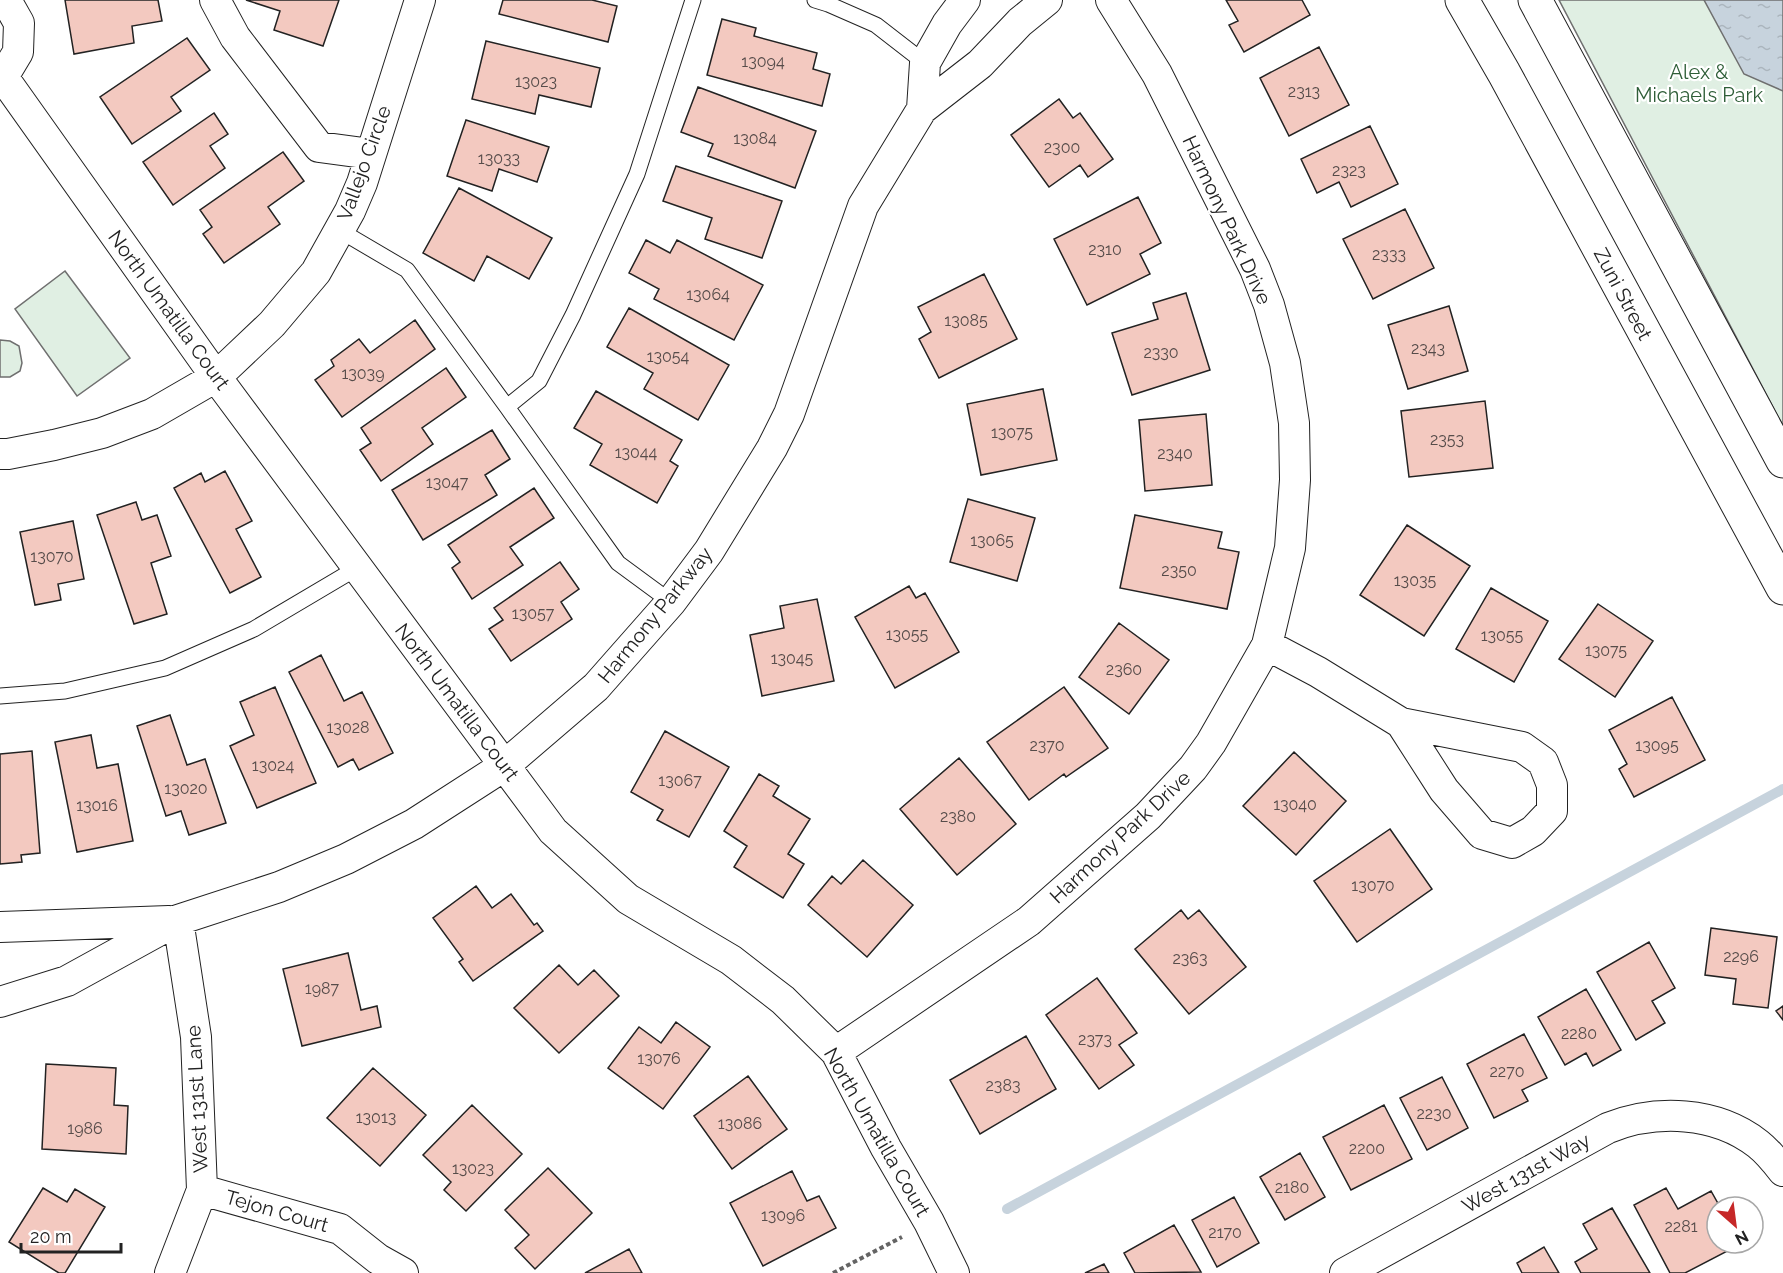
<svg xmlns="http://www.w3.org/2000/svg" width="1783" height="1273" viewBox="0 0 1783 1273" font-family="Raleway,sans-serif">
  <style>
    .park { fill: #e0efe3; stroke: #6f6f6f; stroke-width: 1.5 }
    .water { fill: url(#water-ripples); stroke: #6f6f6f; stroke-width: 1.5 }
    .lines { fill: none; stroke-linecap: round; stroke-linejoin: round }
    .stream { stroke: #c7d3dd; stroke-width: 10 }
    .building { fill: #f3c9c0; stroke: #222; stroke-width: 1.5 }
    .service-casing { stroke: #222; stroke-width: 17 }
    .minor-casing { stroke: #222; stroke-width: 32 }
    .secondary-casing { stroke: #222; stroke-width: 35 }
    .path { stroke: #646464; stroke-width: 4; stroke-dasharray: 4.5 3; stroke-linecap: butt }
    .service { stroke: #fff; stroke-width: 15 }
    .minor { stroke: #fff; stroke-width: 30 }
    .secondary { stroke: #fff; stroke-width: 33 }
    .labels { text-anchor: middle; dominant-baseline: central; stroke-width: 4.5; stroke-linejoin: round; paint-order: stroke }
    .number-label { font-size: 16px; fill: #564c4a }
    .park-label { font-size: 20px; fill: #2f5e38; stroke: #fff }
    .street-label { font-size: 20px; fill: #222; stroke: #fff }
  </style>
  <defs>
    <pattern id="water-ripples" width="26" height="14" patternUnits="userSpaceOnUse" patternTransform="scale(1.5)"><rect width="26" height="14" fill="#c7d3dd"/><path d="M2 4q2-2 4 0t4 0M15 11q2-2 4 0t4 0" fill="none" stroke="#abb5bd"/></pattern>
  </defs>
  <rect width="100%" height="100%" fill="#fff"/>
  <path class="park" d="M 1559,0 L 1783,0 L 1783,426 Z
    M 65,271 L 130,358 L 77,396 L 15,309 Z
    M 0,340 L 10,341 L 19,346 L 22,363 L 20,371 L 10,377 L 0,377 Z"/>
  <path class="water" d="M 1704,0 L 1783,0 L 1783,91 L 1744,74 Z"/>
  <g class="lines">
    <path class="stream" d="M 1007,1209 L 1783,789"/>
  </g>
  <path class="building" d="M 65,0 L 158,0 L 162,21 L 132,26 L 134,43 L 74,54 Z
    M 246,0 L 339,0 L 323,46 L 274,30 L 280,11 Z
    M 503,0 L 592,0 L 617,6 L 608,42 L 499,14 Z
    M 1226,0 L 1302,0 L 1310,15 L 1244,52 L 1229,25 L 1238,21 Z
    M 722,19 L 756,28 L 754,36 L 817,53 L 813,69 L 830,74 L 822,106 L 707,75 Z
    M 187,38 L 210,70 L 171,97 L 181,111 L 132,144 L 100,97 Z
    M 486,41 L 600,68 L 591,107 L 539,95 L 535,114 L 472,99 Z
    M 1319,47 L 1349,105 L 1289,136 L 1260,78 Z
    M 698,87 L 816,131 L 795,188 L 708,156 L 713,144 L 681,132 Z
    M 1059,99 L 1073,118 L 1080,113 L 1113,159 L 1088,177 L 1080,165 L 1049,187 L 1011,135 Z
    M 214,113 L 228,134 L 210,146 L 225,168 L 173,205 L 143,162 Z
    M 466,120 L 549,147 L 537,182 L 499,169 L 492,191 L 447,176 Z
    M 1370,126 L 1398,184 L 1351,207 L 1339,182 L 1317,193 L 1301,159 Z
    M 283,152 L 304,181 L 268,207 L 280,224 L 224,263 L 203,234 L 212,227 L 200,210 Z
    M 676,166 L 782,201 L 762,258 L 705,239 L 712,218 L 663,201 Z
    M 459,188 L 552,238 L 529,279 L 487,256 L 474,281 L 423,253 Z
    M 1138,197 L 1161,243 L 1140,254 L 1150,274 L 1087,305 L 1054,239 Z
    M 1405,209 L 1434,268 L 1373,299 L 1343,239 Z
    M 646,240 L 670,253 L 677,240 L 763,285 L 734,340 L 654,299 L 659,289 L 629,273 Z
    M 984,274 L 1017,339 L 939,378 L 919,339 L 931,332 L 918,307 Z
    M 1186,293 L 1210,370 L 1132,395 L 1112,333 L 1158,319 L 1153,303 Z
    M 1449,306 L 1468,371 L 1408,389 L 1388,325 Z
    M 629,308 L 729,365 L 698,420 L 644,389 L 653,373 L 607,347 Z
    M 415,320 L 435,349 L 342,417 L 315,380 L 334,366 L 331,360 L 359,339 L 370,353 Z
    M 446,368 L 466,397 L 422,428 L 433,444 L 381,481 L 360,450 L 371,443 L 361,428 Z
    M 1043,389 L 1057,460 L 981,475 L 967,404 Z
    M 596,391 L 682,440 L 670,461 L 678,466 L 657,503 L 590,465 L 602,444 L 574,428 Z
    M 1485,401 L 1493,468 L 1409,477 L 1401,411 Z
    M 1206,414 L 1212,485 L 1145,491 L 1139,420 Z
    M 492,430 L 510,459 L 485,475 L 497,495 L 423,540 L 392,490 Z
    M 225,471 L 252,521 L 236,529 L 261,577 L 230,593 L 174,488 L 201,473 L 205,482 Z
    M 534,488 L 554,518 L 510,547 L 523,565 L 472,599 L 452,568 L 460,562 L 448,545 Z
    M 968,499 L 1035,518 L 1017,581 L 950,562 Z
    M 136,502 L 142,520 L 157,515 L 171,556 L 151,563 L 167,614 L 134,624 L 97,515 Z
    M 1135,515 L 1222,532 L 1218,548 L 1239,552 L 1227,609 L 1120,588 Z
    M 73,521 L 84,579 L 58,584 L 61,600 L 35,605 L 20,532 Z
    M 1407,525 L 1470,566 L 1424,636 L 1360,595 Z
    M 560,562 L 579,589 L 561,602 L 572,619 L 511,661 L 489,629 L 503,620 L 494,608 Z
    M 909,586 L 916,598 L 925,593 L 959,652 L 895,688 L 855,617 Z
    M 1491,588 L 1548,621 L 1514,682 L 1456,649 Z
    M 817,599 L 834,681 L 762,696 L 750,635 L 784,628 L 780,606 Z
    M 1598,604 L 1653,641 L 1615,697 L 1559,659 Z
    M 1119,623 L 1169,660 L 1129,714 L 1079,677 Z
    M 321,655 L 344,701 L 362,692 L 393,753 L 359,770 L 353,759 L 338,767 L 289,672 Z
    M 275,687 L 316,783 L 257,808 L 230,746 L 254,735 L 240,702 Z
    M 1064,687 L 1108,748 L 1066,777 L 1064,774 L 1029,800 L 987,742 Z
    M 1672,697 L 1705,760 L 1634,797 L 1619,769 L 1627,764 L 1609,730 Z
    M 170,715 L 187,765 L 205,759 L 226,823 L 189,835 L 181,811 L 166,816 L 137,726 Z
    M 665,731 L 729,767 L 689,837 L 657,820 L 663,810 L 631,792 Z
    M 91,735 L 97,768 L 118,764 L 133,841 L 77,852 L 55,742 Z
    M 32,751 L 40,853 L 21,855 L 22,862 L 0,864 L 0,754 Z
    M 1294,752 L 1346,801 L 1296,855 L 1243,806 Z
    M 959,758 L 1016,824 L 957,875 L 900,809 Z
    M 759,774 L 779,786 L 773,796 L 810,819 L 788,854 L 804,864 L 783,898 L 734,867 L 747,846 L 724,831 Z
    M 1390,829 L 1432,889 L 1357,942 L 1314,881 Z
    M 863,860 L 913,905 L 867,957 L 808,905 L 832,876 L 841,884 Z
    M 476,886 L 492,908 L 511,894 L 534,925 L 537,923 L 543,931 L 473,981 L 459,962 L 463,959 L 433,918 Z
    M 1181,910 L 1188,919 L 1199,910 L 1246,967 L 1189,1014 L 1135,949 Z
    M 1711,928 L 1777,937 L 1768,1008 L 1733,1004 L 1736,979 L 1705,975 Z
    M 1649,942 L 1675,988 L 1652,1001 L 1665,1023 L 1636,1040 L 1597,972 Z
    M 348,953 L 361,1010 L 377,1006 L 381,1027 L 302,1046 L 283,969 Z
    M 559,965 L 578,985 L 594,970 L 619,996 L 559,1053 L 514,1008 Z
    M 1097,978 L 1137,1033 L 1119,1045 L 1134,1065 L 1099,1089 L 1046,1015 Z
    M 1586,989 L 1621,1050 L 1593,1066 L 1586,1053 L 1565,1065 L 1538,1017 Z
    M 1783,1006 L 1783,1020 L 1776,1011 Z
    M 676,1022 L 710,1047 L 663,1109 L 608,1068 L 639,1027 L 661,1043 Z
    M 1524,1034 L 1547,1078 L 1522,1090 L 1528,1101 L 1494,1118 L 1467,1064 Z
    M 1026,1036 L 1056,1089 L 980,1134 L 950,1080 Z
    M 46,1064 L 116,1068 L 114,1105 L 128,1106 L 126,1154 L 42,1149 Z
    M 373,1068 L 426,1115 L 380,1166 L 327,1118 Z
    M 748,1076 L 787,1129 L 732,1169 L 694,1116 Z
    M 1442,1077 L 1468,1128 L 1427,1150 L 1400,1098 Z
    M 472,1105 L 522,1154 L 466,1211 L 444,1190 L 451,1182 L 423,1155 Z
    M 1384,1105 L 1412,1159 L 1351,1190 L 1323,1137 Z
    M 1300,1153 L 1325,1197 L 1285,1220 L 1260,1177 Z
    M 548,1168 L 592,1213 L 535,1269 L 515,1248 L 529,1235 L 505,1210 Z
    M 792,1171 L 807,1201 L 819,1196 L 836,1228 L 763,1266 L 730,1203 Z
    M 43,1188 L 67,1202 L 75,1189 L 105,1207 L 65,1273 L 59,1273 L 9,1242 Z
    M 1666,1188 L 1678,1209 L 1711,1191 L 1720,1207 L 1717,1207 L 1717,1243 L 1738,1243 L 1739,1245 L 1685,1273 L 1670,1273 L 1634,1205 Z
    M 1234,1197 L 1259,1243 L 1217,1267 L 1192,1220 Z
    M 1612,1208 L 1650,1273 L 1581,1273 L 1575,1262 L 1597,1249 L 1583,1224 Z
    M 1174,1225 L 1201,1272 L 1135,1273 L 1124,1253 Z
    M 1544,1247 L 1559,1273 L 1522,1273 L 1517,1263 Z
    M 629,1249 L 642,1273 L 585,1273 Z
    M 1104,1264 L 1109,1273 L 1085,1273 Z"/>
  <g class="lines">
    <defs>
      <path id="service" d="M 815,0 L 828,4 L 876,25 L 925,63
        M 339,230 L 407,270 L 507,407 L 618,563 L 671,602
        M 507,407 L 539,381 L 573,315 L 637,174 L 693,0
        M 0,696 L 65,691 L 165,668 L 254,629 L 357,568"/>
      <path id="minor" d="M 215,0 L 235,37 L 319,147 L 371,154
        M 3,77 L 216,377 L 553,831 L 628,899 L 731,960 L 783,1000 L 836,1052 L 886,1148 L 929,1222 L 954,1273
        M 0,79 L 3,77 L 18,52 L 19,23 L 6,0
        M 922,109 L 925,63 L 947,24 L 965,0
        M 0,454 L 8,454 L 54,445 L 102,433 L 152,414 L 216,377 L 272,324 L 316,272 L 350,211 L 362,183 L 420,0
        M 1267,645 L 1318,672 L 1401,723 L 1444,790 L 1482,834 L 1512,843 L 1533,831 L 1552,811 L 1552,785 L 1543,762 L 1522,747 L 1401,723
        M 0,927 L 169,921
        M 0,1002 L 67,981 L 178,920 L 279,887 L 346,859 L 414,824 L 504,766 L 596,687 L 671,602 L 709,551 L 772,448 L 789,414 L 863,206 L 922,109 L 980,64 L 1020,22 L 1047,0
        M 836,1052 L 1029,921 L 1148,816 L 1193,768 L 1211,743 L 1267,645 L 1290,548 L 1295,480 L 1294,423 L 1285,363 L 1269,305 L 1255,269 L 1157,74 L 1111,0
        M 202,1190 L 340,1229 L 378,1259 L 403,1273
        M 170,1273 L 202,1190 L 196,1037 L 178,920
        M 1345,1273 L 1608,1128 C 1656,1109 1716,1111 1758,1144 C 1767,1151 1776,1162 1783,1171"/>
      <path id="secondary" d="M 1462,0 L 1504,73 L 1783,588
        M 1535,0 L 1783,461"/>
    </defs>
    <use href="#service" class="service-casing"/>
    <use href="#minor" class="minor-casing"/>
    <use href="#secondary" class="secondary-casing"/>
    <path class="path" d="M 833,1273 L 902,1237"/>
    <use href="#service" class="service"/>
    <use href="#minor" class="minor"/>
    <use href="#secondary" class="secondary"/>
  </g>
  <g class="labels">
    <g class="number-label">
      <text x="763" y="61">13094</text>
      <text x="536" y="81">13023</text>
      <text x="1304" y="91">2313</text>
      <text x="755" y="138">13084</text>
      <text x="1062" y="147">2300</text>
      <text x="499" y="158">13033</text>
      <text x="1349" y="170">2323</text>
      <text x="1105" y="249">2310</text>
      <text x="1389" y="254">2333</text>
      <text x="708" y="294">13064</text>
      <text x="966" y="320">13085</text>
      <text x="1428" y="348">2343</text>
      <text x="1161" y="352">2330</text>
      <text x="668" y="356">13054</text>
      <text x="363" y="373">13039</text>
      <text x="1012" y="432">13075</text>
      <text x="1447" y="439">2353</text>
      <text x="636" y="452">13044</text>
      <text x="1175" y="453">2340</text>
      <text x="447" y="482">13047</text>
      <text x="992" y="540">13065</text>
      <text x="52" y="556">13070</text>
      <text x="1179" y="570">2350</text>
      <text x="1415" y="580">13035</text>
      <text x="533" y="613">13057</text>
      <text x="907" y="634">13055</text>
      <text x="1502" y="635">13055</text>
      <text x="1606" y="650">13075</text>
      <text x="792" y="658">13045</text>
      <text x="1124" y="669">2360</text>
      <text x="348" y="727">13028</text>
      <text x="1047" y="745">2370</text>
      <text x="1657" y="745">13095</text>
      <text x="273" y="765">13024</text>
      <text x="680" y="780">13067</text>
      <text x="186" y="788">13020</text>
      <text x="1295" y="804">13040</text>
      <text x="97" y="805">13016</text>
      <text x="958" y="816">2380</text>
      <text x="1373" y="885">13070</text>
      <text x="1741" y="956">2296</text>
      <text x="1190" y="958">2363</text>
      <text x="322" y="988">1987</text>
      <text x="1579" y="1033">2280</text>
      <text x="1095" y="1039">2373</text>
      <text x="659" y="1058">13076</text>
      <text x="1507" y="1071">2270</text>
      <text x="1003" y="1085">2383</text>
      <text x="1434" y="1113">2230</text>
      <text x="376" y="1117">13013</text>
      <text x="740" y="1123">13086</text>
      <text x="85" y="1128">1986</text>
      <text x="1367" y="1148">2200</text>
      <text x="473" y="1168">13023</text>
      <text x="1292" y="1187">2180</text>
      <text x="783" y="1215">13096</text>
      <text x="1681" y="1226">2281</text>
      <text x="1225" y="1232">2170</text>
    </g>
    <g class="park-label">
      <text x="1699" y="72">Alex &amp;<tspan x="1699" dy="23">Michaels Park</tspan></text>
    </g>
    <g class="street-label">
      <text transform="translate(364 163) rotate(-70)">Vallejo Circle</text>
      <text transform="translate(1227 220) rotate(65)">Harmony Park Drive</text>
      <text transform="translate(1623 294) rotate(62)">Zuni Street</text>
      <text transform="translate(169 310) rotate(54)">North Umatilla Court</text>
      <text transform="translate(655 615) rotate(-51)">Harmony Parkway</text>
      <text transform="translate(457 702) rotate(53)">North Umatilla Court</text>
      <text transform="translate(1120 837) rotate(-43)">Harmony Park Drive</text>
      <text transform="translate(197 1099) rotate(-93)">West 131st Lane</text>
      <text transform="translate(877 1132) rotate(60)">North Umatilla Court</text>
      <text transform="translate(1526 1173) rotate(-29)">West 131st Way</text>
      <text transform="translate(277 1211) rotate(16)">Tejon Court</text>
    </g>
  </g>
  <g transform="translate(1735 1225) rotate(152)"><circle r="28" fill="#ffffff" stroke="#a7a7a7" stroke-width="1.5"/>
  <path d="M0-4.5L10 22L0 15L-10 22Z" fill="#c62828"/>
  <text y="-9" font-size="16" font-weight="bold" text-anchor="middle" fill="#222222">N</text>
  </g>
  <path d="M21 1243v9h100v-9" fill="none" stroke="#222222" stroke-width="3"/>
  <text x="30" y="1243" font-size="18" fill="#222222" stroke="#ffffff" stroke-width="4.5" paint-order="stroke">20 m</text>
</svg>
